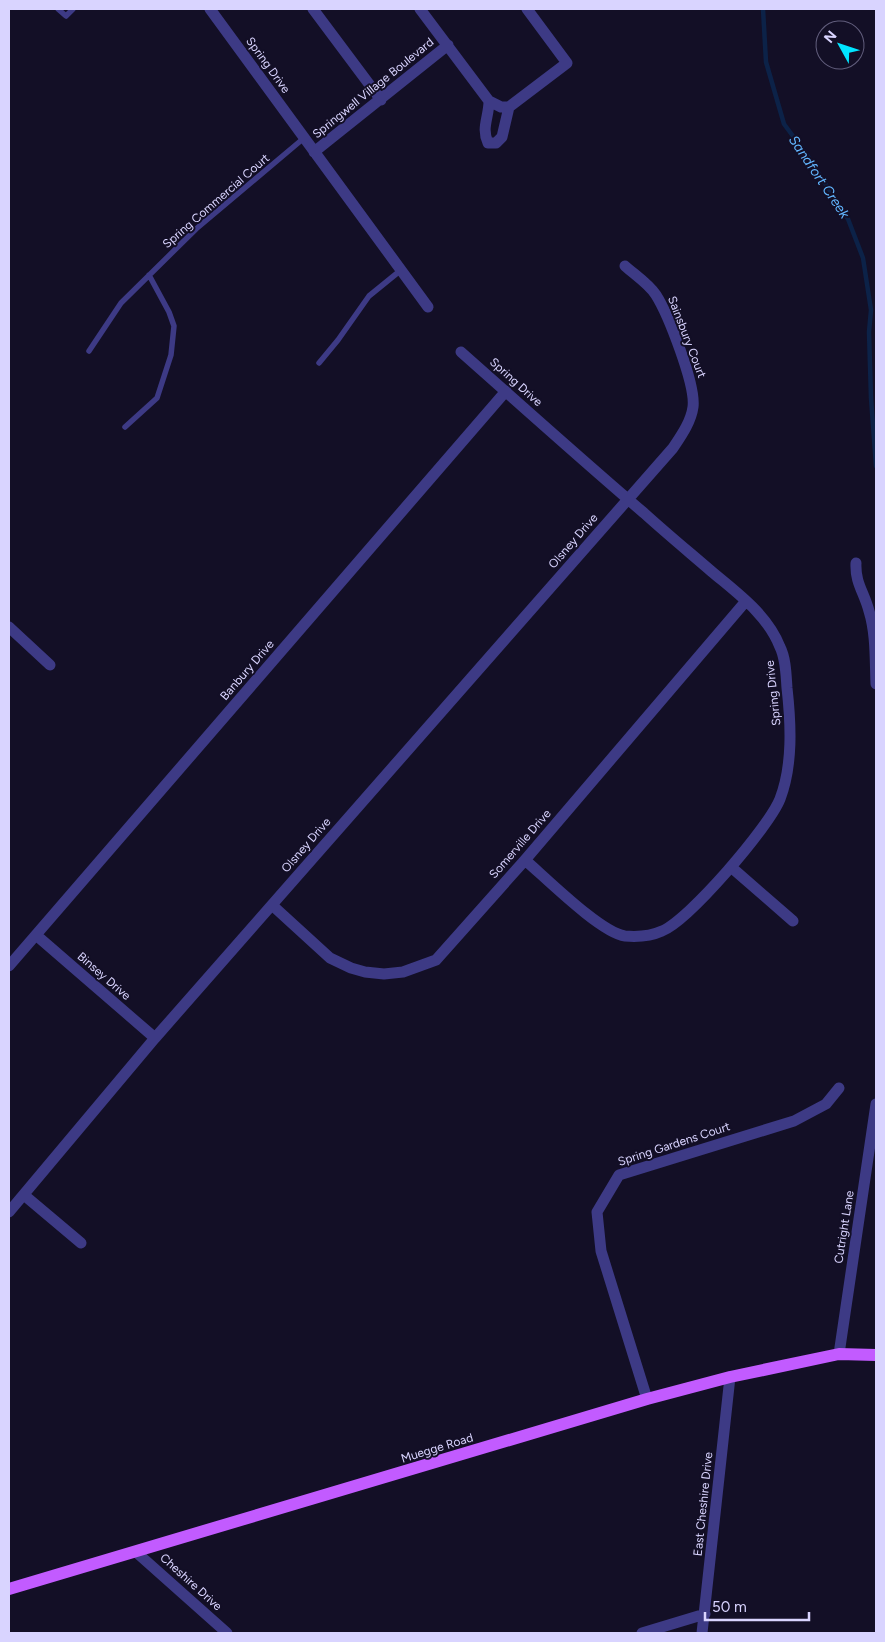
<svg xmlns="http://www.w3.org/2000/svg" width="885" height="1642" viewBox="0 0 885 1642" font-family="Figtree,sans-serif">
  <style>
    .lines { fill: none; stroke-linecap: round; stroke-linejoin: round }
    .stream { stroke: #0c2248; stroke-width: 4.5 }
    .service { stroke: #3d3a85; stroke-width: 5.5 }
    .minor { stroke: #3d3a85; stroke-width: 11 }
    .primary { stroke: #c25bff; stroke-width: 12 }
    .labels { text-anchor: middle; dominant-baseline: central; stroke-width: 4; stroke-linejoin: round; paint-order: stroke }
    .street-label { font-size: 12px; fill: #d9d4ff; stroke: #130f26 }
    .water-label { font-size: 14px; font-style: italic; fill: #62b6ff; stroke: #130f26 }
  </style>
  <rect width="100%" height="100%" fill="#130f26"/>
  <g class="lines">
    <path class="stream" d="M 763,9 L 766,62 L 784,124 L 807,155 L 848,219 L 863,258 L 871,310 L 869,332 L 871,398 L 876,466"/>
    <path class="service" d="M 58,9 L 66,16 L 73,9
      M 89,351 L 121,303 L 196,229 L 304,138
      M 319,363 L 338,340 L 369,296 L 401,270
      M 125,427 L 157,398 L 171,355 L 174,326 L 169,312 L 149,275"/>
    <path class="minor" d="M 210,9 L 428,307
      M 313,9 L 381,100
      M 420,9 L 489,101 L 501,107 L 509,107 L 567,63 L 527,9
      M 489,101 C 489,117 481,128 488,143 L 496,143 L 502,137 L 509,107
      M 314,152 L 448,45
      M 461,352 C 522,406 582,460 644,513 C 666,533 689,552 711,571 C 737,593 767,614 780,647 C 786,659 786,675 787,688 C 791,724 793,765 780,799 C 769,827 689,920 662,931 C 651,936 637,937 625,936 C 601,933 546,878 525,860
      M 856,563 C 855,583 864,592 869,611 C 876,633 875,660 876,684
      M 9,627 L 50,665
      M 731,867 L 793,921
      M 272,905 L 330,958 L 351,968 L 365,972 L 384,974 L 403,972 L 436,960 L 525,860 L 746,601
      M 36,935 L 155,1038
      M 9,966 L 506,391
      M 24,1195 L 81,1243
      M 9,1212 L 155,1038 L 673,448 C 681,436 691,422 693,407 C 696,385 668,314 656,295 C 649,284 635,275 625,266
      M 839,1354 L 876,1104
      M 647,1399 L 601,1251 L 597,1212 L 619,1175 L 794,1121 L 826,1104 L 839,1088
      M 136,1552 L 227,1633
      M 642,1633 L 705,1614
      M 702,1633 L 730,1377"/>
    <path class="primary" d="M 9,1589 L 647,1399 L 730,1377 L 839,1354 L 876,1355"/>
  </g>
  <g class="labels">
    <g class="street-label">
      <text transform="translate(268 65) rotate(54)">Spring Drive</text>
      <text transform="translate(373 88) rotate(-39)">Springwell Village Boulevard</text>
      <text transform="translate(216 201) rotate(-41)">Spring Commercial Court</text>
      <text transform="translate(687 337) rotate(69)">Sainsbury Court</text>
      <text transform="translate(516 382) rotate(42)">Spring Drive</text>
      <text transform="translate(573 541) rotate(-49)">Olsney Drive</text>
      <text transform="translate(247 670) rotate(-49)">Banbury Drive</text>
      <text transform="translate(773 693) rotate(-96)">Spring Drive</text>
      <text transform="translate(520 844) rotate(-49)">Somerville Drive</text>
      <text transform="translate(306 845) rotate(-49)">Olsney Drive</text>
      <text transform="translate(104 976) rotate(41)">Binsey Drive</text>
      <text transform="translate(674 1144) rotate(-18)">Spring Gardens Court</text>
      <text transform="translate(844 1227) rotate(-81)">Cutright Lane</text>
      <text transform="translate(437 1448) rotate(-17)">Muegge Road</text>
      <text transform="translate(703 1504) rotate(-84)">East Cheshire Drive</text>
      <text transform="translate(191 1582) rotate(42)">Cheshire Drive</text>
    </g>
    <g class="water-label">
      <text transform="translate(819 177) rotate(56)">Sandfort Creek</text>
    </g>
  </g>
  <rect width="885" height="1642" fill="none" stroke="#d9d4ff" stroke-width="20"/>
  <g transform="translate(840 45) rotate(310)"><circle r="24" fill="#130f26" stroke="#625e7d"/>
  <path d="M0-4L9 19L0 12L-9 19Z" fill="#00e5ff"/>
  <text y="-8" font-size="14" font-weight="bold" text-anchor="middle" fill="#d9d4ff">N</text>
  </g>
  <path d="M705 1612v8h104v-8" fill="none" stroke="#d9d4ff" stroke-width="2.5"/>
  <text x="712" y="1612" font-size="15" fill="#d9d4ff" stroke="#130f26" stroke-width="4" paint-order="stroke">50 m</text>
</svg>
